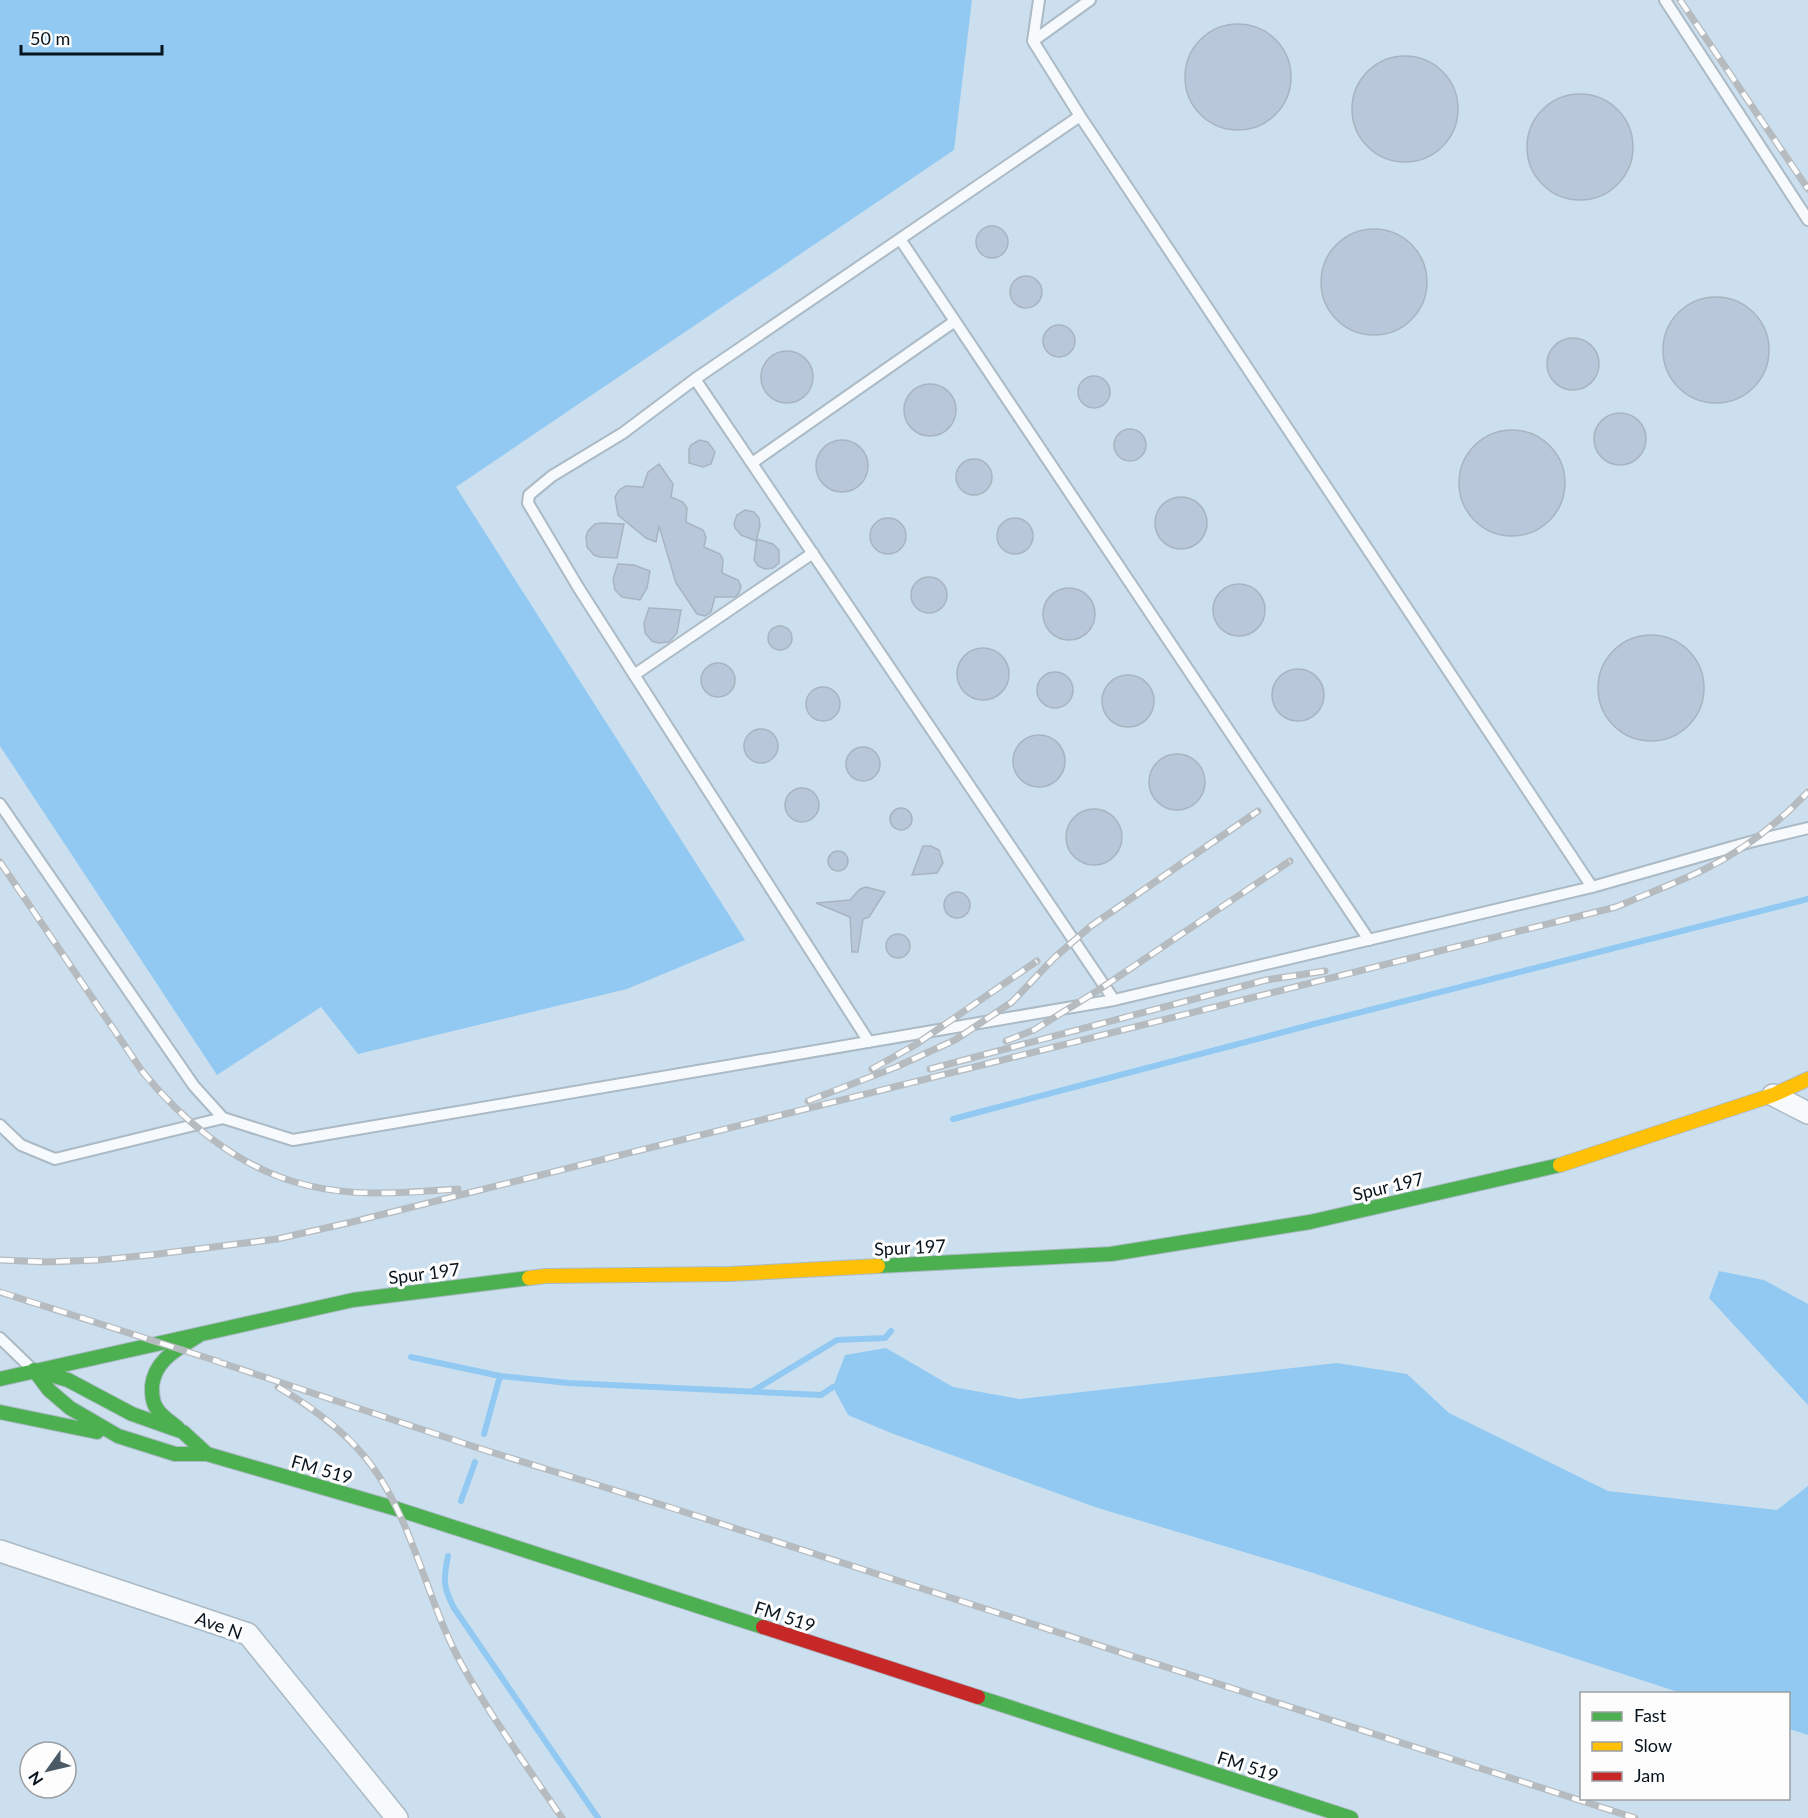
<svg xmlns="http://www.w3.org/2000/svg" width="1808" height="1818" viewBox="0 0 1808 1818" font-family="Lato,sans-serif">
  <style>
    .water { fill: #91c9f2 }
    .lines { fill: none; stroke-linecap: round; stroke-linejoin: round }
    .stream { stroke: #91c9f2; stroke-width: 6 }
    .building { fill: #b8c7da; stroke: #a8b4c1; stroke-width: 1.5 }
    .lane-casing { stroke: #abbac5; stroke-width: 14 }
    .street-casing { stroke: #abbac5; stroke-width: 24 }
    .fast-casing { stroke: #abbac5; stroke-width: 16 }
    .slow-casing { stroke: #abbac5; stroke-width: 16 }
    .jam-casing { stroke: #abbac5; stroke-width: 16 }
    .lane { stroke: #f7fafc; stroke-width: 10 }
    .street { stroke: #f7fafc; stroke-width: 21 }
    .fast { stroke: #4caf50; stroke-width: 14 }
    .slow { stroke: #ffc107; stroke-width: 14 }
    .jam { stroke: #c62828; stroke-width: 14 }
    .rail-casing { stroke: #b6bbbf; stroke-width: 7 }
    .rail { stroke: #fdfdfd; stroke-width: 4.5; stroke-dasharray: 14; stroke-linecap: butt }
    .labels { text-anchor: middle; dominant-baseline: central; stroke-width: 6; stroke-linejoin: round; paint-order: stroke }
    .street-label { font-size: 18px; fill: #07131d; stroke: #fdfdfd }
  </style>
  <rect width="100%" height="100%" fill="#ccdfee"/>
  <path class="water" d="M 0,0 L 972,0 L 954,150 L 456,487 L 745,940 L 627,989 L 358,1054 L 321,1007 L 217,1075 L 0,746 Z
    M 1719,1271 L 1764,1280 L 1808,1304 L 1808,1405 L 1709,1298 Z
    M 886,1348 L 953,1387 L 1020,1399 L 1337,1363 L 1407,1374 L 1449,1413 L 1608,1491 L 1777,1510 L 1808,1486 L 1808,1735 L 1789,1729 L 1788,1694 L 1681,1693 L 1307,1571 L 1095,1507 L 891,1433 L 848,1415 L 833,1387 L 845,1355 Z"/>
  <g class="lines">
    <path class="stream" d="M 953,1119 L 1314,1024 L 1808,899
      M 411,1357 L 500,1376 L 569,1383 L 821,1395 L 833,1387
      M 753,1391 L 837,1340 L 885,1338 L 891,1331
      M 484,1434 L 500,1376
      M 461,1501 L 475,1462
      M 448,1556 C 443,1580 443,1587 454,1608 L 598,1818"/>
  </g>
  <path class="building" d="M1185 77a53 53 0 1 1 106 0a53 53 0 1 1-106 0Z
    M1352 109a53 53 0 1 1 106 0a53 53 0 1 1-106 0Z
    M1527 147a53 53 0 1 1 106 0a53 53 0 1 1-106 0Z
    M976 242a16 16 0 1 1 32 0a16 16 0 1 1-32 0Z
    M1321 282a53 53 0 1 1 106 0a53 53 0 1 1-106 0Z
    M1010 292a16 16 0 1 1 32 0a16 16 0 1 1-32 0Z
    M1663 350a53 53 0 1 1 106 0a53 53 0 1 1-106 0Z
    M1043 341a16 16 0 1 1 32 0a16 16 0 1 1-32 0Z
    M1547 364a26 26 0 1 1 52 0a26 26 0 1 1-52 0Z
    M761 377a26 26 0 1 1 52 0a26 26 0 1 1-52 0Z
    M1078 392a16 16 0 1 1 32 0a16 16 0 1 1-32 0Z
    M904 410a26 26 0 1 1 52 0a26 26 0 1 1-52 0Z
    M1594 439a26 26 0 1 1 52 0a26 26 0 1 1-52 0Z
    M1114 445a16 16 0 1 1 32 0a16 16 0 1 1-32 0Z
    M1459 483a53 53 0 1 1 106 0a53 53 0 1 1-106 0Z
    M 699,440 L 708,442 L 715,452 L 711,464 L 703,467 L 689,463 L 689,449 L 691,445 Z
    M816 466a26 26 0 1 1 52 0a26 26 0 1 1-52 0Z
    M956 477a18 18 0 1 1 36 0a18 18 0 1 1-36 0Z
    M 659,464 L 673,484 L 671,497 L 683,502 L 687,508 L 686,522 L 703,530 L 706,537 L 704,547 L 720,554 L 723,560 L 722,573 L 738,580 L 741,586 L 739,593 L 735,597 L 715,597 L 711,612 L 705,616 L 697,614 L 676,583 L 659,526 L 656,542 L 646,538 L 618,515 L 615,497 L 619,490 L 626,486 L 643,487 L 648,472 Z
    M1155 523a26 26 0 1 1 52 0a26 26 0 1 1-52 0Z
    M 745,510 L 754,512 L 759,518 L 760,526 L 756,541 L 741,535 L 735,528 L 734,523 L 737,515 Z
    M997 536a18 18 0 1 1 36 0a18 18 0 1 1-36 0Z
    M870 536a18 18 0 1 1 36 0a18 18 0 1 1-36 0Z
    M 601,523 L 624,524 L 617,558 L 600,557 L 594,555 L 587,547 L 586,537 L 588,531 L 595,524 Z
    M 757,539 L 773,544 L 779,550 L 779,563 L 773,568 L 765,569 L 758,566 L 754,560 Z
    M 618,564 L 634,565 L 650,571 L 647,588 L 640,600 L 622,597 L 615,590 L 613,579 Z
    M911 595a18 18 0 1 1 36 0a18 18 0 1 1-36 0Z
    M1213 610a26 26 0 1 1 52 0a26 26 0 1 1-52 0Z
    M1043 614a26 26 0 1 1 52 0a26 26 0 1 1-52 0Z
    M 649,608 L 681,610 L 677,633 L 669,642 L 658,643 L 652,641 L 645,633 L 644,623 Z
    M768 638a12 12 0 1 1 24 0a12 12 0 1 1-24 0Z
    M1598 688a53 53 0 1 1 106 0a53 53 0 1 1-106 0Z
    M957 674a26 26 0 1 1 52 0a26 26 0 1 1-52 0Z
    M701 680a17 17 0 1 1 34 0a17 17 0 1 1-34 0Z
    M1272 695a26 26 0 1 1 52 0a26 26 0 1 1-52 0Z
    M1037 690a18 18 0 1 1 36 0a18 18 0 1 1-36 0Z
    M1102 701a26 26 0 1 1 52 0a26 26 0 1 1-52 0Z
    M806 704a17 17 0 1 1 34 0a17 17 0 1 1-34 0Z
    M744 746a17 17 0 1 1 34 0a17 17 0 1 1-34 0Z
    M1013 761a26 26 0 1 1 52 0a26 26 0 1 1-52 0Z
    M846 764a17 17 0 1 1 34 0a17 17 0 1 1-34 0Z
    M1149 782a28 28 0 1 1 56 0a28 28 0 1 1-56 0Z
    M785 805a17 17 0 1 1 34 0a17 17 0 1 1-34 0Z
    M890 819a11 11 0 1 1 22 0a11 11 0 1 1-22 0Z
    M1066 837a28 28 0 1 1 56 0a28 28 0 1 1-56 0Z
    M 923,846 L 931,846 L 939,850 L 943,863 L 937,873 L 912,875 Z
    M828 861a10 10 0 1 1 20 0a10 10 0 1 1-20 0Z
    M 866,887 L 885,892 L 869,917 L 863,919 L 858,952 L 852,952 L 850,917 L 816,903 L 850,900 L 860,889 Z
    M944 905a13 13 0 1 1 26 0a13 13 0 1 1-26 0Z
    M886 946a12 12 0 1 1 24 0a12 12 0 1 1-24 0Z"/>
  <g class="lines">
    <defs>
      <path id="lane" d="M 1039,0 L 1033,41 L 1080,116 L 1592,887
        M 1665,0 L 1808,220
        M 1033,41 L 1090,0
        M 1080,116 L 695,379 L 1114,1000
        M 900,239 L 1369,940
        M 695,379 L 623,433 L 552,476 L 529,495 L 528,503 L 578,587 L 869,1042
        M 752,463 L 955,321
        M 634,675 L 813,553
        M 0,804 L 194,1086 L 223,1118 L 293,1140 L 1114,1000 L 1592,887 L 1750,842 L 1808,828
        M 0,1125 L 21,1145 L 55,1159 L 223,1118
        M 0,1338 L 30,1367"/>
      <path id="street" d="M 1773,1095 L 1808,1113
        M 0,1551 L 248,1634 L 397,1818"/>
      <path id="fast" d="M 878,1266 L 1111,1254 L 1310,1222 L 1560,1165
        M 34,1370 L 49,1390 L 70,1408 L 118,1436 L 175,1454 L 207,1454 L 397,1509 L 763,1627
        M 34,1370 L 68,1380 L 132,1414 L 183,1432 L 207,1454
        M 0,1379 L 353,1300 L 529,1278
        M 0,1412 L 97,1432
        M 178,1428 C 171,1422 162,1417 157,1409 C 152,1402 152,1394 152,1386 C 155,1359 178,1349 198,1336
        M 978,1697 L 1351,1818"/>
      <path id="slow" d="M 1560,1165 L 1773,1095 L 1808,1079
        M 529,1278 L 546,1276 L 730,1274 L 878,1266"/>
      <path id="jam" d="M 763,1627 L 978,1697"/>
    </defs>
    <use href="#lane" class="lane-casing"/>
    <use href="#street" class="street-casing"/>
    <use href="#fast" class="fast-casing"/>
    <use href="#slow" class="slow-casing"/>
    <use href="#jam" class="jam-casing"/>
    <use href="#lane" class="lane"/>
    <use href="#street" class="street"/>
    <use href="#fast" class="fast"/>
    <use href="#slow" class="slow"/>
    <use href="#jam" class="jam"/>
    <defs>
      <path id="rail" d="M 1680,0 L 1808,189
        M 0,862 L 142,1071 C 181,1119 234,1164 295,1182 C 347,1198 405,1193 458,1189
        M 1006,1041 L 1034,1030 L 1097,991 L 1290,861
        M 872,1069 L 915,1045 L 1037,961
        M 930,1069 L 1266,980 L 1325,971
        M 808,1101 L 896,1067 L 955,1040 L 1012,1002 L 1054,958 L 1091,926 L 1258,811
        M 0,1260 L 46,1262 L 99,1260 L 150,1255 L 277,1239 L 352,1222 L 1616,907 C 1646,894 1677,883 1705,869 C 1743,851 1779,822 1808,792
        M 0,1292 L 220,1362
        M 213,1360 L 475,1447 L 675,1509 L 1635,1818
        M 278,1387 C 313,1408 348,1433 372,1466 C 414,1524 427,1602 462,1665 C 492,1718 528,1768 562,1818"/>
    </defs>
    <use href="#rail" class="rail-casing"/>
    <use href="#rail" class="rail"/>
  </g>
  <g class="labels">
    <g class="street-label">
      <text transform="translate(1388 1186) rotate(-13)">Spur 197</text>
      <text transform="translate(910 1247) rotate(-3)">Spur 197</text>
      <text transform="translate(424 1273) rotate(-7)">Spur 197</text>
      <text transform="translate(322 1469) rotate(16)">FM 519</text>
      <text transform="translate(785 1616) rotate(18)">FM 519</text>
      <text transform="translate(219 1625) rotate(20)">Ave N</text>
      <text transform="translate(1248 1766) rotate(18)">FM 519</text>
    </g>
  </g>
  <rect x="1580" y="1692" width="210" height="108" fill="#fdfdfd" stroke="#9b9fa3" stroke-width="1.5"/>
  <rect x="1592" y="1712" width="30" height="9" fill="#4caf50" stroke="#9b9fa3" stroke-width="1.5"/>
  <text x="1634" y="1722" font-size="18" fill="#07131d">Fast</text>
  <rect x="1592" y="1742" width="30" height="9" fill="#ffc107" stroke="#9b9fa3" stroke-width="1.5"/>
  <text x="1634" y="1752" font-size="18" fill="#07131d">Slow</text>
  <rect x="1592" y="1772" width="30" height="9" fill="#c62828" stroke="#9b9fa3" stroke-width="1.5"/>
  <text x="1634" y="1782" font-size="18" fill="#07131d">Jam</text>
  <g transform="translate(48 1770) rotate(236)"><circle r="28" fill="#fdfdfd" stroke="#9b9fa3" stroke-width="1.5"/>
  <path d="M0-4.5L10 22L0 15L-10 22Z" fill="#4c5a66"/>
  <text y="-9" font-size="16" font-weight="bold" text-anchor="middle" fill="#07131d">N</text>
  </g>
  <path d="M21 45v9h141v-9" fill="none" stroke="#07131d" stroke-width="3"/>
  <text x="30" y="45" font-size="18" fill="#07131d" stroke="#fdfdfd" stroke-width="4.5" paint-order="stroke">50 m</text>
</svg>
